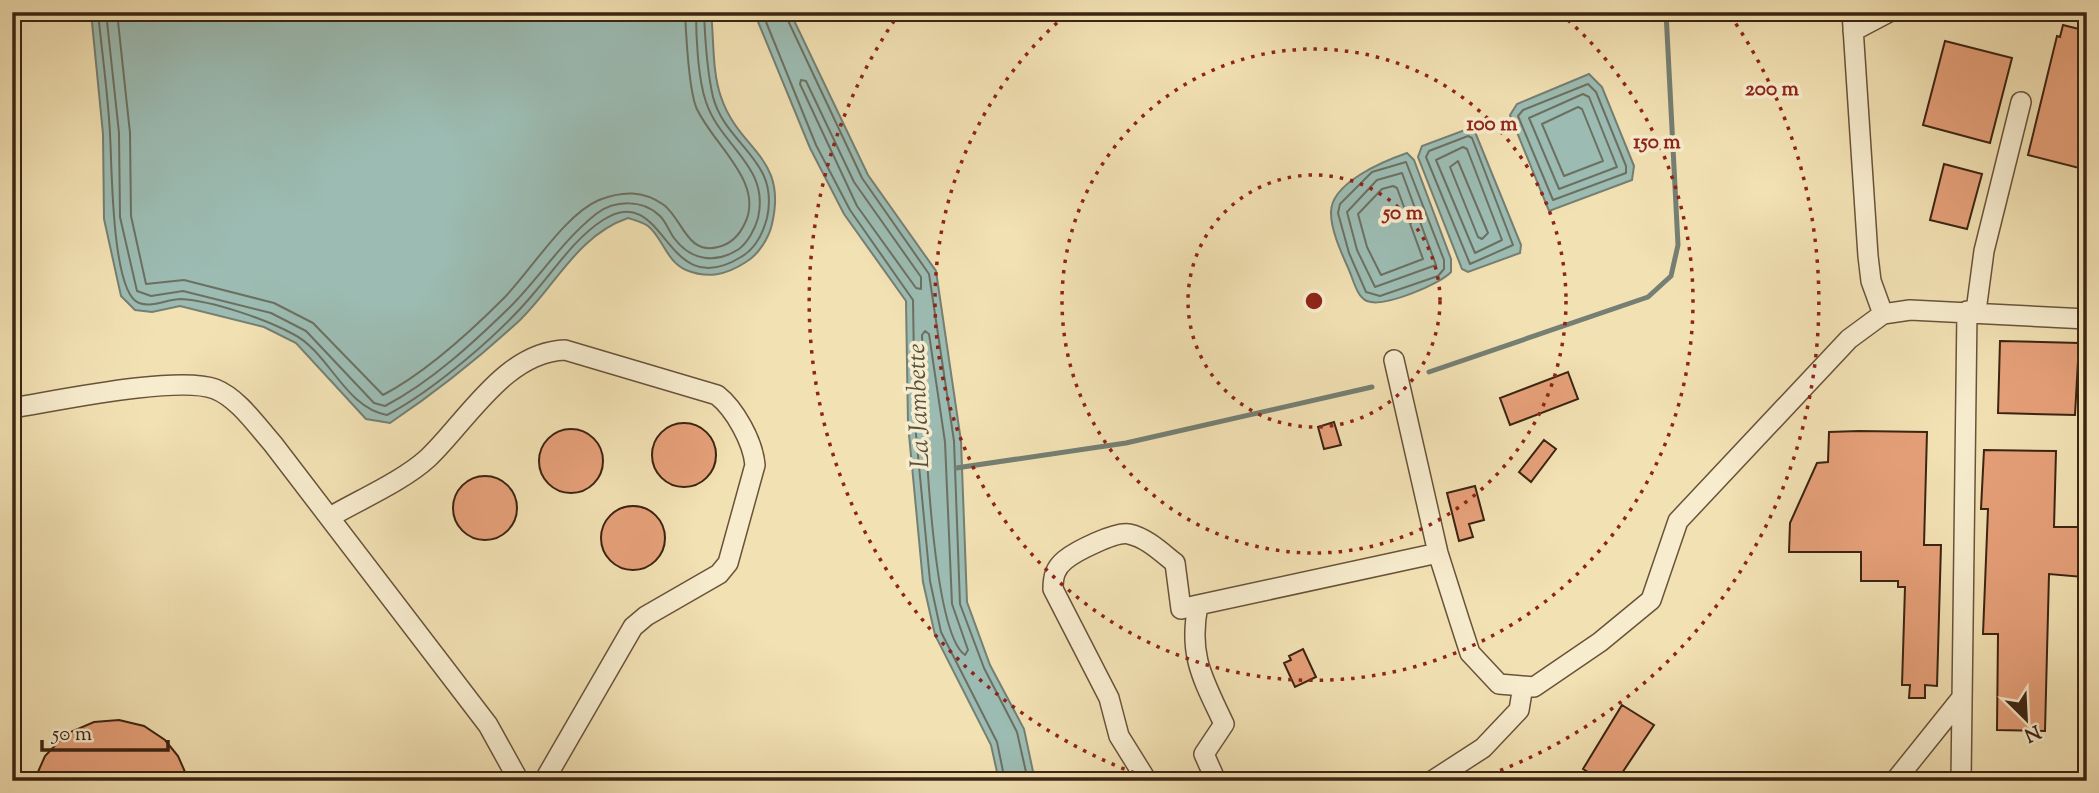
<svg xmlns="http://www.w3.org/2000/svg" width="2099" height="793" viewBox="0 0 2099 793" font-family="'Sorts Mill Goudy',serif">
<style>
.water{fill:#9cbcb3;stroke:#757f73;stroke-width:2}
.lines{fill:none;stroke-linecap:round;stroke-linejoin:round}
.shore{stroke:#6c7062;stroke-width:2}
.stream{stroke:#757f73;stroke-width:5}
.building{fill:#e6a079;stroke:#3b2412;stroke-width:2}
.minor-casing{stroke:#69533a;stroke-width:22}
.minor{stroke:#f7ecce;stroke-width:19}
.ring{fill:none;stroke:#8f2418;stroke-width:3.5;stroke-dasharray:3.5 7}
.labels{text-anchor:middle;stroke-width:7;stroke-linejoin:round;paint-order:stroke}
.water-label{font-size:26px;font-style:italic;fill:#585242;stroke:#f7ecce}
.centre{fill:#8f2418;stroke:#f7ecce;stroke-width:3.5}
.ring-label{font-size:21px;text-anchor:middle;font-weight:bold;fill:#8f2418;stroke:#f7ecce;stroke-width:7;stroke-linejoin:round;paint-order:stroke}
</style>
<rect width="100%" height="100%" fill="#f2e1b3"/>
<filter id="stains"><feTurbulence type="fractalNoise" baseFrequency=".00286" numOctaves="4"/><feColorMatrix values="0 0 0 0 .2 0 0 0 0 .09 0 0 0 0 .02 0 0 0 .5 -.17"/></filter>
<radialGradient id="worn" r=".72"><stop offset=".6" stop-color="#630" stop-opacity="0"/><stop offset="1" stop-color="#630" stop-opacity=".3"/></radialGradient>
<path class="water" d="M91 12H711C714 39 712 72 721 97 739 151 788 156 772 224 769 238 758 255 746 262 726 275 708 279 686 270 666 261 663 238 648 226 642 222 634 220 628 218 578 235 556 285 520 320 479 358 436 392 390 423L366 419 296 343 264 327 180 306 152 312 135 310 121 296 104 219 103 134Z
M754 12H790L868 175 936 271 961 441 967 602 990 665 1024 729 1035 781H999L991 745 935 635 923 582 908 424 906 301 844 214 810 148Z
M1589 74 1602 87 1634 166 1632 180 1549 211 1510 115 1517 104Z
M1473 127 1521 245 1520 253 1468 272 1462 269 1418 157 1422 146Z
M1407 153 1414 160 1451 259V272C1440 284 1384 308 1367 301 1357 297 1353 279 1349 270 1342 254 1331 231 1331 213 1330 183 1384 161 1407 153Z"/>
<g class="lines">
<path class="shore" d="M98 12C102 53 108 94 110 134 112 162 111 293 139 303 153 308 167 299 181 299 213 301 265 319 293 334 329 352 345 408 387 415 433 391 501 333 534 293 555 269 575 238 603 220 667 179 663 305 741 257 755 249 763 233 767 218 780 159 726 146 713 97 707 71 705 39 704 12
M106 12 119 133 120 217 137 291 151 296 183 291 271 313 306 331 374 403 385 406C431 382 473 343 510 307 540 277 562 241 596 214 614 200 643 199 660 216 666 222 669 231 674 238 691 261 716 264 739 249 748 242 755 229 758 218 770 166 721 147 706 102 698 79 696 37 696 12
M117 12 130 133 131 216 146 284 184 280 274 303 313 323 383 395C425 373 469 333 503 299 530 272 564 215 599 200 622 191 643 190 664 205 683 220 687 255 718 247 731 244 740 234 745 223 765 182 712 144 696 107 689 88 686 34 685 12
M762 12 816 145 850 210 913 300 915 424 930 581 941 632 997 742 1005 781
M784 12 862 178 929 274 954 441 960 604 984 668 1017 732 1028 781
M801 80 806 81 854 182 921 277V289L916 288 857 206 800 84Z
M1588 84 1596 92 1626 166V173L1553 200 1518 116 1523 110Z
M1583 94 1589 97 1617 167 1559 189 1529 118Z
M1578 107 1582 109 1603 161 1564 176 1542 124Z
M1468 136 1472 138 1513 245 1470 264 1426 157 1429 151Z
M1463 147 1467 149 1502 240 1475 253 1436 160Z
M1458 161 1488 233 1482 239 1478 237 1450 167Z
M1406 162 1444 260V269L1438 276 1380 296 1366 292 1349 253 1338 213 1340 204 1372 172Z
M1402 173 1436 265 1375 287 1357 250 1347 212 1377 180Z
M1393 186 1397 188 1423 259 1381 275 1367 247 1358 214 1382 189Z
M925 331 929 334 945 442 952 604 968 650 965 655C929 631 923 386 922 335Z"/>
<path class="stream" d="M1429 372 1648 297 1671 276 1678 245 1666 12
M956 468 1126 443 1372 387"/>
</g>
<path class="building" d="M2063 25 2087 31V170L2028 155 2057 36 2060 37Z
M1945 41 2012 58 1990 143 1923 125Z
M1944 164 1982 174 1967 229 1930 220Z
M2000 341 2079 343 2075 415 1998 413Z
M1568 372 1578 399 1510 425 1500 398Z
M1334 422 1341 445 1324 449 1318 427Z
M652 455a32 32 0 1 1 64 0a32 32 0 1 1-64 0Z
M539 461a32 32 0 1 1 64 0a32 32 0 1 1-64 0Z
M1859 431 1927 432 1924 545H1941L1937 686 1925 685V698H1909L1910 685H1902L1905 587H1898V581H1861V552H1789L1790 523 1817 463 1828 462 1829 432Z
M1544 440 1556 449 1531 482 1519 472Z
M1984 450 2056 451 2054 527H2085L2083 577 2049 574 2045 731 1997 730 1998 634H1983L1988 509H1981Z
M453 508a32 32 0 1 1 64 0a32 32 0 1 1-64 0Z
M1475 486 1484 520 1469 524 1473 537 1459 541 1447 493Z
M601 538a32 32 0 1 1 64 0a32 32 0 1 1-64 0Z
M1303 649 1316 677 1295 687 1284 663 1291 660 1289 656Z
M1622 705 1654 725 1618 779 1611 774 1607 781H1603L1583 769Z
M119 720 144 726 165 740 178 756 189 781H34L45 756 66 734 94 722Z"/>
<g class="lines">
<defs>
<path id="minor" d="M1852 12 1868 256 1871 281 1883 314
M1853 31 1889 12
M1976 311 1984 251 2021 102
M1394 360 1438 553 1458 616 1470 653 1499 684 1534 687 1600 642 1651 600 1678 521 1849 339 1883 314 1910 310 2087 319
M12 408C56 401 178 375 215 389 238 398 257 426 273 444L488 725 519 781
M330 517C359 500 403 481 428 458 467 421 505 352 565 350L717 395C735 409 753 442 755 465L728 563 719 574 646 616 633 627 544 781
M1147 781 1119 736 1109 698 1053 589C1053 577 1055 568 1065 560 1076 551 1116 531 1129 534 1147 538 1161 552 1175 563L1181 609 1198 605
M1216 781 1204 754 1224 724C1203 679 1188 656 1198 605L1438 553
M1432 781 1483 748 1519 710 1523 686
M1895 781 1960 700
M1961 781 1967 311"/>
</defs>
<use href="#minor" class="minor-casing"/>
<use href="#minor" class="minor"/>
</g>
<g class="ring">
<circle cx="1314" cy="301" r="126"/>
<circle cx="1314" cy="301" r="252"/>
<path d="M1560 13A379 379 0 1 1 1068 13"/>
<path d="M1154 780A505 505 0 0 1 898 15M1730 15A505 505 0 0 1 1474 780"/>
</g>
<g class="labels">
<g class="water-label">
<text transform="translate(917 406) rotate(-92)" y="9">La Jambette</text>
</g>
</g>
<circle cx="1314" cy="301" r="10" class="centre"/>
<g class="ring-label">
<text x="1772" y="95">200 m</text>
<text x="1492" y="130">100 m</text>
<text x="1657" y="148">150 m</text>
<text x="1403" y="219">50 m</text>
</g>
<rect width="2099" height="793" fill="none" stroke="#f2e1b3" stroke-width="42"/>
<rect x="14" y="14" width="2071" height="765" fill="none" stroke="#3b2412" stroke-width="3.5"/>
<rect x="21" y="21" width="2057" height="751" fill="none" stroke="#3b2412" stroke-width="2"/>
<g transform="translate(2026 719) rotate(156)" stroke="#f7ecce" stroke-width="5" paint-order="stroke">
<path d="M0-5L12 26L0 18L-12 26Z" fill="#3b2412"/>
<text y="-10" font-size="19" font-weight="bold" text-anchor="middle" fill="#3b2412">N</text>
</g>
<path d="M42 740v10h126v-10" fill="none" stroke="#3b2412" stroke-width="3.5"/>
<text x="52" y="740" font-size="21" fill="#3b2412" stroke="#f7ecce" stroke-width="5" paint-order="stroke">50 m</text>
<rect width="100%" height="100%" filter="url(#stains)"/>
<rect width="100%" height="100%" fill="url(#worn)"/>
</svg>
